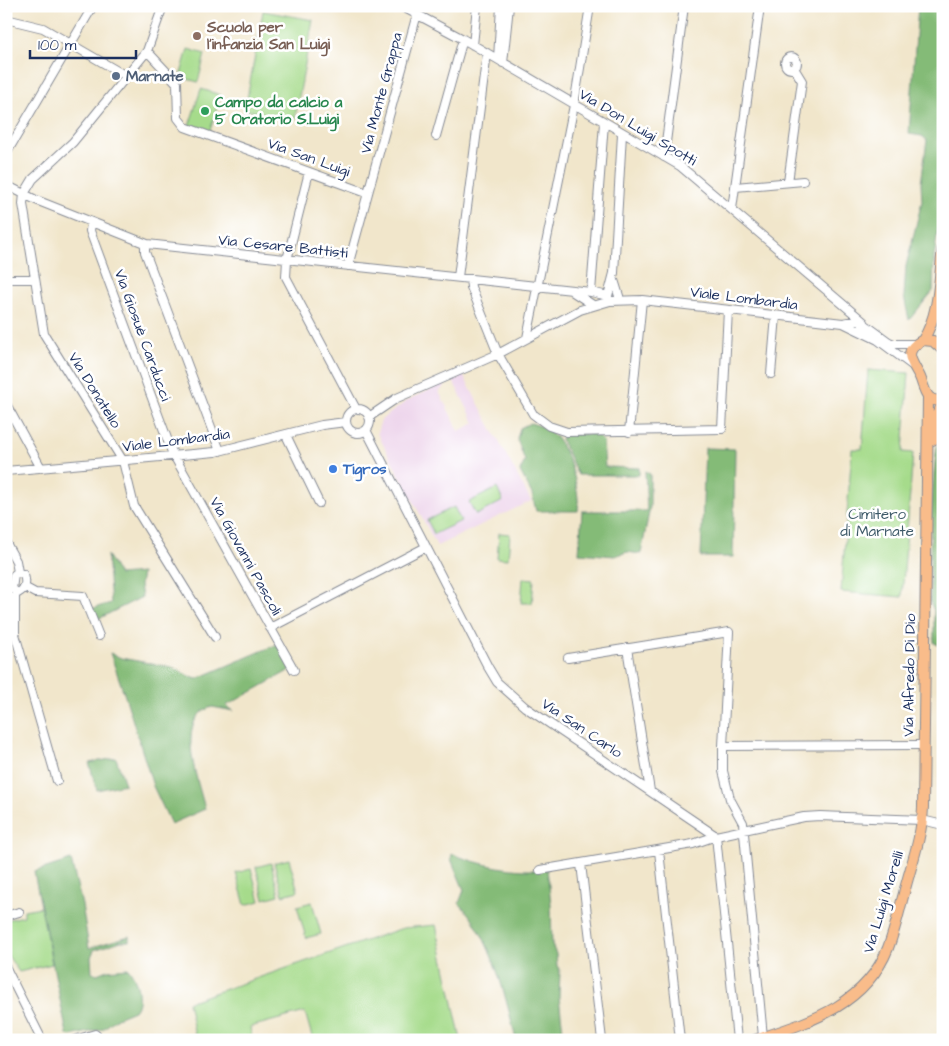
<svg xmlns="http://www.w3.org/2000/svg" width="949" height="1046" viewBox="0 0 949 1046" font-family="'Architects Daughter',sans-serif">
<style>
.built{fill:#ecd1ea}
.green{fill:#a6db8b;stroke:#608574}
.forest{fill:#84bb77;stroke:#50756a}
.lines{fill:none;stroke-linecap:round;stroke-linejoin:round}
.minor-casing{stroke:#868a94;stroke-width:10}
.major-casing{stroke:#868a94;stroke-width:12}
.minor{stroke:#fff;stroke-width:8}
.major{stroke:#f9bc8a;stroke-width:10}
.education-dot{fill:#8d6e63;stroke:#fff;stroke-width:2}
.service-dot{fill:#5c6f8a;stroke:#fff;stroke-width:2}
.leisure-dot{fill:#2e9e5b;stroke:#fff;stroke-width:2}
.shop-dot{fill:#3f7fe0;stroke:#fff;stroke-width:2}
.labels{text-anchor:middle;stroke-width:5;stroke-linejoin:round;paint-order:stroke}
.education-label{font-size:15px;font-weight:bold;fill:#785e54;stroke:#fff;text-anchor:start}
.service-label{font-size:15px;font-weight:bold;fill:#4e5e75;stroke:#fff;text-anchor:start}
.street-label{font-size:15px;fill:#1b2f5e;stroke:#fff}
.leisure-label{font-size:15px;font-weight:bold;fill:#27864d;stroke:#fff;text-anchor:start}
.shop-label{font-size:15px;font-weight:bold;fill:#366cbe;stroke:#fff;text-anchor:start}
.park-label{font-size:15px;fill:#3e5a69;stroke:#fff}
</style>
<rect width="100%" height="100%" fill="#fff"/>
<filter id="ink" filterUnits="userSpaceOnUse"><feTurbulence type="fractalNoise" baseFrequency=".02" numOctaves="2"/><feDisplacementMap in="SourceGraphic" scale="10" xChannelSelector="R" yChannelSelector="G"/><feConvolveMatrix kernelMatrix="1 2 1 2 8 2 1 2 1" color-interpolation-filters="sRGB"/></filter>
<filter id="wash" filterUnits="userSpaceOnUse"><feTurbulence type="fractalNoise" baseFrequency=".0096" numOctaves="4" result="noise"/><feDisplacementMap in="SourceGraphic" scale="20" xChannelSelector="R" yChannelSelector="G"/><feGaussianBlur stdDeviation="1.12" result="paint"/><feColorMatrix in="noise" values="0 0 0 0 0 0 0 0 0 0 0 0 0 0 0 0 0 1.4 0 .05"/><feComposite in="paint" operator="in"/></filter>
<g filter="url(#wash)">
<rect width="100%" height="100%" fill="#f1e6cb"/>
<path class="built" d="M463 375 531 501 437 546 377 433 381 420 408 400 443 384 445 386 439 392 459 431 475 423 453 381Z"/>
<path class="green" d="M263 11 313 20 295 119 245 110Z
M188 49 205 54 198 82 180 77Z
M201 89 221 95 209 134 189 126Z
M868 370 909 373 903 452 913 453 902 597 841 592 852 449H862Z
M497 488 503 501 476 515 469 502Z
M454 507 461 521 434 534 427 520Z
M499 533 510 534 508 559 497 558Z
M523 578 534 579 532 603H521Z
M289 859 298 891 283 895 274 863Z
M271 863 279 895 264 899 256 867Z
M251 869 260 901 245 905 236 873Z
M312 902 321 934 306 938 297 906Z
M41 907 52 964 19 972 6 953V920L24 916V910Z
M436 925 461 1040H313L305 1012 250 1027 252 1040H196L188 1002 403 928Z"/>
<path class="forest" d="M918 6H943V194L934 257 933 291 909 320 904 296 906 266 922 201 921 183 927 140 922 136 909 134Z
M943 411V647L934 643V610L930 602C930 538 930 474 943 411Z
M530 423C538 425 548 428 554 435 569 452 580 488 578 511H536L532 494 520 471 525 461 517 439 520 428Z
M564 434H596L603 441 605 467 639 468V475H578L561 439Z
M705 448 735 449 733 557H701Z
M645 471 650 474V507L641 554 627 552 615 556 579 553 582 511H647Z
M107 555 119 575 142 573 140 585 142 597 94 621 91 609 111 603Z
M278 644 292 669 226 706 234 711 212 707C173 718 199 783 205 809L171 824 153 786 127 702 110 653 121 658 171 667 196 679Z
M116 758 125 784 97 790 89 763Z
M452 854C481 865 515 873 547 869L551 904 552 945 556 954 557 966 560 970 559 997 564 1040H516C506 997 491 935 459 903L464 890 451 859Z
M71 860 82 905 89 948 129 936V941H121L94 950 91 957 92 972 97 974 107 970 128 968C137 978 143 1001 134 1011L117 1018 103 1029 70 1036 67 1034 34 872Z"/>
</g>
<g filter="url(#ink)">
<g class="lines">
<defs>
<path id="minor" d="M163 6 147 51 73 142 33 179 24 194 23 204 44 334 123 461 134 506 215 637
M401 6 463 39 680 166 864 322 861 331
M6 19 43 28 126 76
M473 45 477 6
M147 51 177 83 178 118 185 127 367 193
M785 63a6 6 0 1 1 12 0a6 6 0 1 1-12 0Z
M498 59 501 6
M503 63 509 6
M436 136 463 39
M6 154 93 6
M664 157 684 6
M309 172 287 260 286 277 356 409
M788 182 802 81 794 68
M6 185 36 200 147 244 591 292 608 296
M735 187 803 181
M732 209 760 6
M91 222 90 231 172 452 294 670
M145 244V252L220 451
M348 266 417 14
M458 277 487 53
M6 279H34
M470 279 471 287 498 354 533 414 549 426 567 432 722 429 728 310
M614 280 619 296
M573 292 593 305
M591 292 604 123
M608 296 614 273 622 134
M843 323 859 320 889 342 894 344H916
M527 338 574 105 590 6
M771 374 776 316
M6 404 41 468
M346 421a12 12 0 1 1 24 0a12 12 0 1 1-24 0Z
M369 417 397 398 498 354 580 310 610 301 642 300 843 323 878 340 913 366
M366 430 488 667 497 682 525 707 716 836 804 817 820 816 922 820 943 825
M629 432 642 300
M286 435 319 503
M6 471 215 452 322 425 346 422
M6 543 16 561 18 572
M18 572 23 574C27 580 26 589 18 593L12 589 14 575Z
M24 587 35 593 83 596 99 636
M15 592V634L57 781
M270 628 426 547
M627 648 650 791
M568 658 729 632 723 746V771L730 799 743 823 763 1037
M723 746 923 745
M659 851 680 1040
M581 864 602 1040
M540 870 693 844 716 836 737 1040
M6 916 19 912
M6 968 42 1040
M75 1040 95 1034 102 1040"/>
<path id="major" d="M943 310V350
M923 340C940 313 939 278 943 248
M943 350 933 341 923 340C902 351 911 360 919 375 925 386 924 404 943 400
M933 440 937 415 943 404
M755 1040C809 1022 865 1006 888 948 895 930 899 911 904 893 911 865 922 837 923 807L928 397"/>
</defs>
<use href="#minor" class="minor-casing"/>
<use href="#major" class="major-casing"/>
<use href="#minor" class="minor"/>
<use href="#major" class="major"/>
</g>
</g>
<circle class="education-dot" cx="197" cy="36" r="5"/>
<circle class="service-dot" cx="116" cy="76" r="5"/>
<circle class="leisure-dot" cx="205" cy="111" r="5"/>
<circle class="shop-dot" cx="333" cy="469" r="5"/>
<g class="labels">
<g class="education-label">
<text x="207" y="32">Scuola per<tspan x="207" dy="17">l'infanzia San Luigi</tspan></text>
</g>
<g class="service-label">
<text x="126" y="81">Marnate</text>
</g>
<g class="street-label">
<text transform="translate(381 93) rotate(-75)" y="5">Via Monte Grappa</text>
<text transform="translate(638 127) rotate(31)" y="5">Via Don Luigi Spotti</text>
<text transform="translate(309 157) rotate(20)" y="5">Via San Luigi</text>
<text transform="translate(283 246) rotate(6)" y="5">Via Cesare Battisti</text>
<text transform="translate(744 298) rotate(7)" y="5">Viale Lombardia</text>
<text transform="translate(143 335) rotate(70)" y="5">Via Giosuè Carducci</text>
<text transform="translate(95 390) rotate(58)" y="5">Via Donatello</text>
<text transform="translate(176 440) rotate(-7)" y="5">Viale Lombardia</text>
<text transform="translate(246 556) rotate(61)" y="5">Via Giovanni Pascoli</text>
<text transform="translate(909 675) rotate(-89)" y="5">Via Alfredo Di Dio</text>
<text transform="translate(582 728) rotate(34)" y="5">Via San Carlo</text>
<text transform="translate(883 902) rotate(-73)" y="5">Via Luigi Morelli</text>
</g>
<g class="leisure-label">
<text x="215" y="107">Campo da calcio a<tspan x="215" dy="17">5 Oratorio S.Luigi</tspan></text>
</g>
<g class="shop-label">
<text x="343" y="474">Tigros</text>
</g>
<g class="park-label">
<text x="877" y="519">Cimitero<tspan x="877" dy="17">di Marnate</tspan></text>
</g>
</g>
<rect width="949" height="1046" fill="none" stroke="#fff" stroke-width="25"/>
<path d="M30 50v8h106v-8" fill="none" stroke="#1b2f5e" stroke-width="2.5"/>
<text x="38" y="50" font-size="15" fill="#1b2f5e" stroke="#ffffff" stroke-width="4" paint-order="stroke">100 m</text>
</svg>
